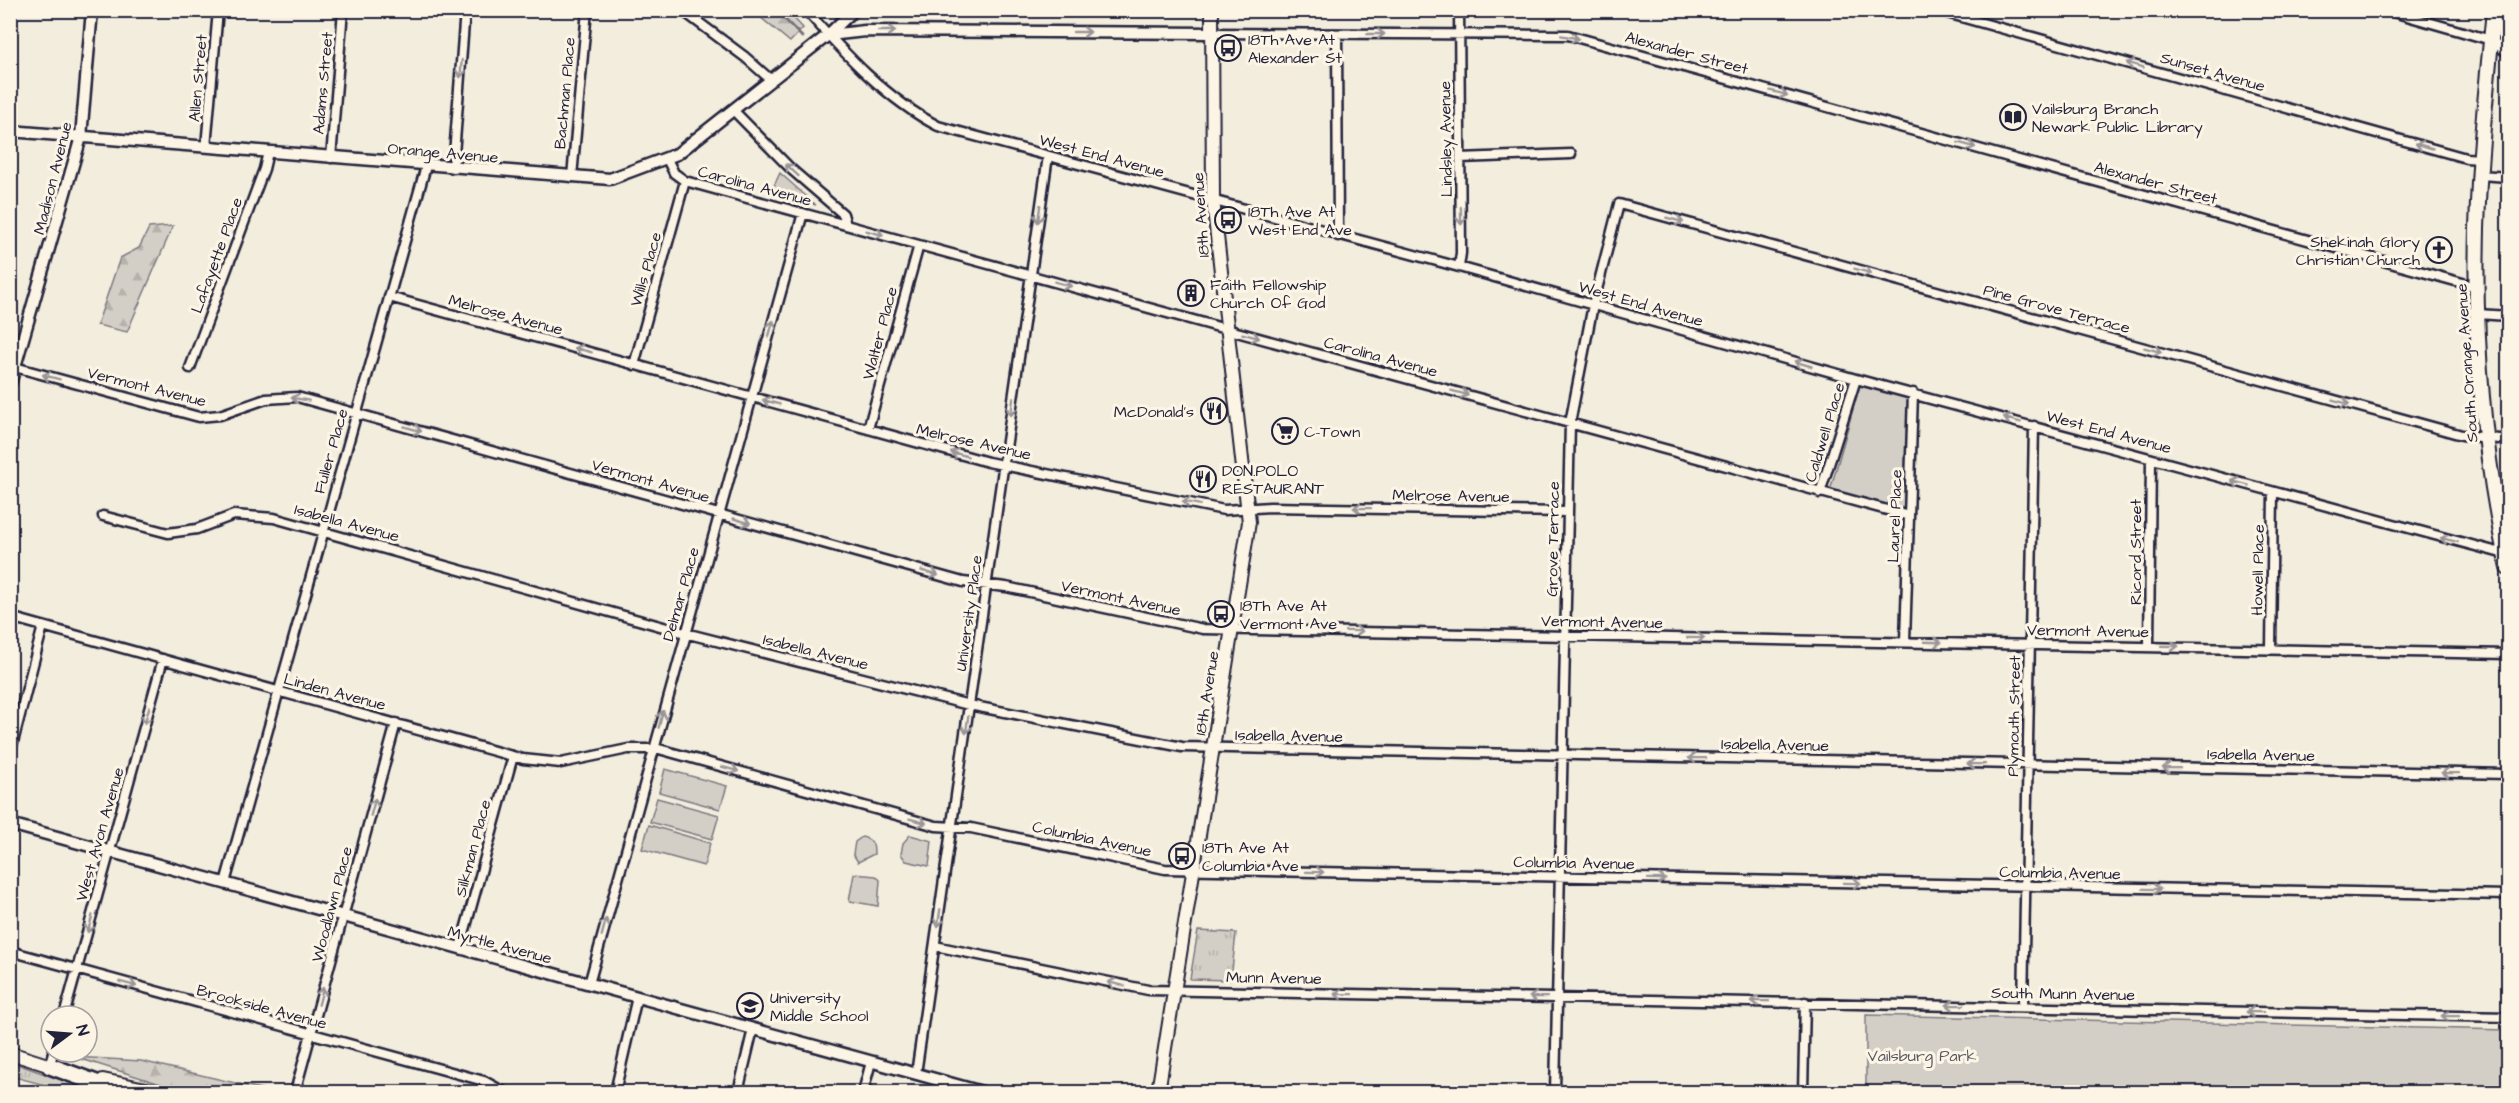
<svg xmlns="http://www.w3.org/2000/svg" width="2519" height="1103" viewBox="0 0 2519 1103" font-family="'Architects Daughter',sans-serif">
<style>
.grass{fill:url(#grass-tufts);stroke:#7b7880;stroke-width:1.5}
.forest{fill:url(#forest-firs);stroke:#7b7880;stroke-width:1.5}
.park{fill:#d4cfc6;stroke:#7b7880;stroke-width:1.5}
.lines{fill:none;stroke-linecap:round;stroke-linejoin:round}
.stream{stroke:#75727b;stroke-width:3}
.minor-casing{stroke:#22223b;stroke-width:13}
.tertiary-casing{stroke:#22223b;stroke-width:15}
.secondary-casing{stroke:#22223b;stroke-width:16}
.primary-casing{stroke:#22223b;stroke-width:18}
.motorway-casing{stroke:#22223b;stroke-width:20}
.minor{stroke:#fcf5e5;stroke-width:8}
.tertiary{stroke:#fcf5e5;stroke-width:10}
.secondary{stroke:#fcf5e5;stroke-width:12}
.primary{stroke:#fcf5e5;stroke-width:14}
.motorway{stroke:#fcf5e5;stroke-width:15}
.oneway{stroke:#9a9698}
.labels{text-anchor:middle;stroke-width:6;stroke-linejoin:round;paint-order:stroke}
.poi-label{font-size:16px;fill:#22223b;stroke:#fcf5e5;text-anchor:start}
.street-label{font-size:16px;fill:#22223b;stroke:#fcf5e5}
.park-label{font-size:16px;fill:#575665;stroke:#fcf5e5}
</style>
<defs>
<pattern id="grass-tufts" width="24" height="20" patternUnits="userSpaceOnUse" patternTransform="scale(1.5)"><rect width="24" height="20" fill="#d4cfc6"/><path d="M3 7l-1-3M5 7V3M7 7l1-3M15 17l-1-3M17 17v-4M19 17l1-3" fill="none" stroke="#b6b1ab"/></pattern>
<pattern id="forest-firs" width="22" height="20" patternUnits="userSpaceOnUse" patternTransform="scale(1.5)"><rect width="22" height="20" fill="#d4cfc6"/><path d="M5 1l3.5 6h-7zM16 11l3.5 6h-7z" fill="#b6b1ab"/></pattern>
</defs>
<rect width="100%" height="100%" fill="#f3edde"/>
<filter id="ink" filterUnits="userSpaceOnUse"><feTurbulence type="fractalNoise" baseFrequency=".0167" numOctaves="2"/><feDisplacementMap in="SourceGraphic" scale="12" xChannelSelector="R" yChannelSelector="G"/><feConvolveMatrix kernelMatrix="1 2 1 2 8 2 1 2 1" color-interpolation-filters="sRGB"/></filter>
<g filter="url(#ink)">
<path class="grass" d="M780 173 816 205 771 192Z
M1198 931 1236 933 1231 980 1190 979Z
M11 1062 96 1092H71L11 1076Z"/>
<path class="forest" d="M753 11H787L803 28 790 42Z
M173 226 127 332 97 325 120 258 139 248 149 228Z
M75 1057 141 1061 274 1092H186Z"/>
<path class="park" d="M1861 381 1910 395 1906 512 1830 491Z
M665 769 727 786 720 809 659 792Z
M657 798 719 815 712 839 650 822Z
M649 825 710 843 704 866 642 849Z
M910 835 932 841 929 866 906 861 901 854 903 843Z
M862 837C873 840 874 844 874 854L858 862 853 854 855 842Z
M854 874 876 876 880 880 878 906 849 901Z
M1866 1015 2508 1030V1092H1866Z"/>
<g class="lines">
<path class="stream" d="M776 10 802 37"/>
<defs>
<path id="minor" d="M682 10 745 57 771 80
M806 10C845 54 886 99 938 126L1459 267 1856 379 2505 554
M1459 10 1461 253 1459 267
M1936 10 2466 158 2481 159
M2386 10 2491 40 2508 53
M1212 33 1568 35 2477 287
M1337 34 1338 236
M733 110 792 170 843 214 846 225
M206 147 218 10
M331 158 343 10
M1460 158 1571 154
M667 159 674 173 685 181 1909 516
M453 168 465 10
M2480 175 2508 177
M572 177 587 10
M389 297 988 462 1224 510 1270 507 1568 512
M2478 314 2508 316
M634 365 685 181
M11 366 199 417 220 415 266 399 297 397 963 582 1006 587 1203 629 2508 654
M190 368 264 169 268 152
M868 429 919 245
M1820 493 1856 379
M103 516 168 533 197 529 234 515 274 518 685 633 969 705 1182 747 2508 774
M10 617 523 759 561 763 628 749H659L936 826 971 828 1165 869 2508 895
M1905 641 1913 393
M2149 646 2151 459
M2271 649 2273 492
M10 754 43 626
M225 883 426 166
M935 946 1148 990 2508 1017
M460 948 513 756
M10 951 484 1081 504 1092
M589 984 803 213
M2023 1007 2034 426
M64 1016 163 659
M50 1066 53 1052
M916 1074 1048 156
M295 1092 396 723
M615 1092 637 997
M738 1092 753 1029
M863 1092 871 1062
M1555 1092 1570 423 1593 305 1619 204 2462 435 2508 440
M1803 1092 1805 1002"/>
<path id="tertiary" d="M829 35 865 31 1212 33
M10 131 610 179 677 154 828 35 854 10
M10 384 81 137 92 10
M10 824 982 1092"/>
<path id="secondary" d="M10 1053 57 1068
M103 1080 160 1092
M1158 1092 1249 522 1213 200 1212 10"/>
<path id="primary" d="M2494 10C2487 83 2479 156 2477 229 2474 341 2484 458 2508 568"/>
<path id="motorway" d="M50 1066 121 1092"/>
</defs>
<use href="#minor" class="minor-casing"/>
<use href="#tertiary" class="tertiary-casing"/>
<use href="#secondary" class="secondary-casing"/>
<use href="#primary" class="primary-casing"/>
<use href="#motorway" class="motorway-casing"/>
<use href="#minor" class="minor"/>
<use href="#tertiary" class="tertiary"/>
<use href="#secondary" class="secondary"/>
<use href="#primary" class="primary"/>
<use href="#motorway" class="motorway"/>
</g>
<defs><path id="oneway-shaft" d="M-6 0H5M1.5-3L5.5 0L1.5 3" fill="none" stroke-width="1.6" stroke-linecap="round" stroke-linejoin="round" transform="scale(1.5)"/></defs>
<g class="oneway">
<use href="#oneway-shaft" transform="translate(887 31)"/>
<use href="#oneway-shaft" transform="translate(1082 32)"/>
<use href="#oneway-shaft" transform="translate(1376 34)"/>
<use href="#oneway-shaft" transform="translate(1570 37) rotate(10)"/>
<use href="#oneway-shaft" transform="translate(2135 65) rotate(-164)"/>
<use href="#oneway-shaft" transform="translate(461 69) rotate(95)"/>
<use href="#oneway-shaft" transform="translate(1779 93) rotate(15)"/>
<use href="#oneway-shaft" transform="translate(1967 145) rotate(15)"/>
<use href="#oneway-shaft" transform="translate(2424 146) rotate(-164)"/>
<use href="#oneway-shaft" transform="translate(792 170) rotate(-137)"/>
<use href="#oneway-shaft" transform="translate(1039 214) rotate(98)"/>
<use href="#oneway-shaft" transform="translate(1461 216) rotate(89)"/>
<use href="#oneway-shaft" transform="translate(1675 220) rotate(15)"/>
<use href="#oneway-shaft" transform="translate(875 233) rotate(15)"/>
<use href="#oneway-shaft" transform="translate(1863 271) rotate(15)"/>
<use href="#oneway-shaft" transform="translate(1063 284) rotate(15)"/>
<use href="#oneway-shaft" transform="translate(771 329) rotate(-74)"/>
<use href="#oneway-shaft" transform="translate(1251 336) rotate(15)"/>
<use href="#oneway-shaft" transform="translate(583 350) rotate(-165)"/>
<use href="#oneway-shaft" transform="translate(2153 350) rotate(15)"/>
<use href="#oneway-shaft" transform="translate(1803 364) rotate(-164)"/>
<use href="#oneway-shaft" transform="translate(51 377) rotate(-165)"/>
<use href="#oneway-shaft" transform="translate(1460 393) rotate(15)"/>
<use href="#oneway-shaft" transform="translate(300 399) rotate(-170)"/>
<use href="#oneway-shaft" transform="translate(771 402) rotate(-165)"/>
<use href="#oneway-shaft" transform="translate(2341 402) rotate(15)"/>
<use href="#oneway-shaft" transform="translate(1012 407) rotate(98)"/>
<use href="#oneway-shaft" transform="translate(2012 420) rotate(-165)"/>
<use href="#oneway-shaft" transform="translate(413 429) rotate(16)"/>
<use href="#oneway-shaft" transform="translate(959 454) rotate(-165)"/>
<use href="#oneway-shaft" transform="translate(2240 483) rotate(-165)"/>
<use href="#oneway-shaft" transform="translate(1191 503) rotate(-168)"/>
<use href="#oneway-shaft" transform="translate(1362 508) rotate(-179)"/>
<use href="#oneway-shaft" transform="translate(742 521) rotate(16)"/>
<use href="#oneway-shaft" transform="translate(2449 540) rotate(-166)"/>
<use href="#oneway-shaft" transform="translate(930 573) rotate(16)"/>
<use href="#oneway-shaft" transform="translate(1354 631) rotate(1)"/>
<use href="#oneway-shaft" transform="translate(1696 638) rotate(1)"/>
<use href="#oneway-shaft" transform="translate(1933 642) rotate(2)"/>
<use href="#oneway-shaft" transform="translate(2170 646) rotate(1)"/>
<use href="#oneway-shaft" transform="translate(147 715) rotate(106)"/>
<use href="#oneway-shaft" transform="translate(661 719) rotate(-75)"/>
<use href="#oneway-shaft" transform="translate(967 725) rotate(98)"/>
<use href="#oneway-shaft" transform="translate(1697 758) rotate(-179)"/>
<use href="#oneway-shaft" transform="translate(1976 764) rotate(-179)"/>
<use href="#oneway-shaft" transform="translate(2171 768) rotate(-179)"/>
<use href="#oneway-shaft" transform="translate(730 769) rotate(15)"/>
<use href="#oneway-shaft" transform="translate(2450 773) rotate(-179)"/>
<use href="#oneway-shaft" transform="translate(373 807) rotate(-75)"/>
<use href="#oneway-shaft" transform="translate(918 821) rotate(15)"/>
<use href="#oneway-shaft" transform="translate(1315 872) rotate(1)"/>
<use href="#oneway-shaft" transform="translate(1657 879) rotate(1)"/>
<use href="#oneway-shaft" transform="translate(1852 883) rotate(1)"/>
<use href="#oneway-shaft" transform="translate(2152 889) rotate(1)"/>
<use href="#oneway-shaft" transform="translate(939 918) rotate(98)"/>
<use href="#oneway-shaft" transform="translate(90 924) rotate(106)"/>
<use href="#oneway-shaft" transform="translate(604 927) rotate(-75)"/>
<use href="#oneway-shaft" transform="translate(128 984) rotate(15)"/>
<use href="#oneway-shaft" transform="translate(1116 984) rotate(-168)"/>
<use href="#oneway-shaft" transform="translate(1343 994) rotate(-179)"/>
<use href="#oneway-shaft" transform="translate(321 996) rotate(-75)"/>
<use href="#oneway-shaft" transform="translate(1538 997) rotate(-179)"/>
<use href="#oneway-shaft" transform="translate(1760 1001) rotate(-179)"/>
<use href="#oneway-shaft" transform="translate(1955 1005) rotate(-179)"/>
<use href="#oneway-shaft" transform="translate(2255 1012) rotate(-179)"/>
<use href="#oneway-shaft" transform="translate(2450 1016) rotate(-179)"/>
</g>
</g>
<defs>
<symbol id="bus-ring" viewBox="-11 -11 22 22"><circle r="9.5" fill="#fcf5e5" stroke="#22223b" stroke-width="1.5"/><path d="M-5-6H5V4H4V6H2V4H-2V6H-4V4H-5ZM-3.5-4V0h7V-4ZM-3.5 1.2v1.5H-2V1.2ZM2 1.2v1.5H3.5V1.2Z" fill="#22223b"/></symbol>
<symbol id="library-ring" viewBox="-11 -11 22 22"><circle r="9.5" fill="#fcf5e5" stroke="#22223b" stroke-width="1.5"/><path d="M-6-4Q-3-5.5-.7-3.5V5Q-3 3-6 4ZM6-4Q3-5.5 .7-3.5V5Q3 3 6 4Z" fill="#22223b"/></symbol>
<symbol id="church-ring" viewBox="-11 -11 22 22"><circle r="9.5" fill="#fcf5e5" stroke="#22223b" stroke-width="1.5"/><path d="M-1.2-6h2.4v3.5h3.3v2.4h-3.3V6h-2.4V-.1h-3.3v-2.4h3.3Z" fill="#22223b"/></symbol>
<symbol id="building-ring" viewBox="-11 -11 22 22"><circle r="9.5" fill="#fcf5e5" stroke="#22223b" stroke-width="1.5"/><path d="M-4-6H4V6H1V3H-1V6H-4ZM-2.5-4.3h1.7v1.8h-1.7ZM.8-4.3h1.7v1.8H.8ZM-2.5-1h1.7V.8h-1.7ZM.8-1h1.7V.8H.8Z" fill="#22223b"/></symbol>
<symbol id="restaurant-ring" viewBox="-11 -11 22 22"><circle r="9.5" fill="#fcf5e5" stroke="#22223b" stroke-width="1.5"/><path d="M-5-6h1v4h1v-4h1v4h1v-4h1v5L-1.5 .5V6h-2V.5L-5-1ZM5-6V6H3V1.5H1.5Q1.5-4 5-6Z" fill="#22223b"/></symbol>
<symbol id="supermarket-ring" viewBox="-11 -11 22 22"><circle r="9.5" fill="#fcf5e5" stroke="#22223b" stroke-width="1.5"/><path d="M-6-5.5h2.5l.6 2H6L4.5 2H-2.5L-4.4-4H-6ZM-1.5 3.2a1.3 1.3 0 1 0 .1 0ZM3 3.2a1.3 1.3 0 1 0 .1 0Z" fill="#22223b"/></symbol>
<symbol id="school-ring" viewBox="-11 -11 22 22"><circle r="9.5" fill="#fcf5e5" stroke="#22223b" stroke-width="1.5"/><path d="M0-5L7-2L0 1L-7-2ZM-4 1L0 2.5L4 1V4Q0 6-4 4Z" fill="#22223b"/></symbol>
</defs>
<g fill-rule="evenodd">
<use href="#bus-ring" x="1213" y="33" width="30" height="30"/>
<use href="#library-ring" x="1998" y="102" width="30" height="30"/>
<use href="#bus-ring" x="1213" y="205" width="30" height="30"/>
<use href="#church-ring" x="2424" y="235" width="30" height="30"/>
<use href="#building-ring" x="1176" y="278" width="30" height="30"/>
<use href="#restaurant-ring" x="1199" y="396" width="30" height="30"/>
<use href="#supermarket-ring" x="1270" y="416" width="30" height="30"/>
<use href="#restaurant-ring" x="1188" y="464" width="30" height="30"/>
<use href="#bus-ring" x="1206" y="599" width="30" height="30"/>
<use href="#bus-ring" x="1167" y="841" width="30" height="30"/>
<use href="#school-ring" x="735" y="991" width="30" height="30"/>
</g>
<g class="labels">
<g class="poi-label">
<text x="1248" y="45">18Th Ave At<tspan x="1248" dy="18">Alexander St</tspan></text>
<text x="2032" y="114">Vailsburg Branch<tspan x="2032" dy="18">Newark Public Library</tspan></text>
<text x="1248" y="217">18Th Ave At<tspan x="1248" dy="18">West End Ave</tspan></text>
<text x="2420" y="247" text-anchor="end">Shekinah Glory<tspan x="2420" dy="18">Christian Church</tspan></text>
<text x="1210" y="290">Faith Fellowship<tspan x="1210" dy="18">Church Of God</tspan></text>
<text x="1194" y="417" text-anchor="end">McDonald's</text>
<text x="1304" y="437">C-Town</text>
<text x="1222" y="476">DON.POLO<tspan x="1222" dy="18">RESTAURANT</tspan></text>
<text x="1240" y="611">18Th Ave At<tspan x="1240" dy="18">Vermont Ave</tspan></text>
<text x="1202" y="853">18Th Ave At<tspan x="1202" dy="18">Columbia Ave</tspan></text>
<text x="770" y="1003">University<tspan x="770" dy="18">Middle School</tspan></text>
</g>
<g class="street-label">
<text transform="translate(1687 52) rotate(15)" y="6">Alexander Street</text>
<text transform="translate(2213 71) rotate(16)" y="6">Sunset Avenue</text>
<text transform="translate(197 78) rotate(-85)" y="6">Allen Street</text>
<text transform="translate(322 83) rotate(-85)" y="6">Adams Street</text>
<text transform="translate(564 93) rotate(-85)" y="6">Bachman Place</text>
<text transform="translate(1445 139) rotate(-91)" y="6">Lindsley Avenue</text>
<text transform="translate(443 152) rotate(5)" y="6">Orange Avenue</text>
<text transform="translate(1102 155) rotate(15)" y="6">West End Avenue</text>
<text transform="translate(52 178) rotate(-76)" y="6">Madison Avenue</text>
<text transform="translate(2156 182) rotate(15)" y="6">Alexander Street</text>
<text transform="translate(755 185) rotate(15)" y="6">Carolina Avenue</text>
<text transform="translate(1200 215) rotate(-94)" y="6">18th Avenue</text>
<text transform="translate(216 255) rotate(-70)" y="6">Lafayette Place</text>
<text transform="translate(645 269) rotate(-74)" y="6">Wills Place</text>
<text transform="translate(1641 303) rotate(16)" y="6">West End Avenue</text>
<text transform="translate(2057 308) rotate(15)" y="6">Pine Grove Terrace</text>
<text transform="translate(506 314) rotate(15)" y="6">Melrose Avenue</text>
<text transform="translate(879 333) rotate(-75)" y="6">Walter Place</text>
<text transform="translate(1381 356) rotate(15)" y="6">Carolina Avenue</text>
<text transform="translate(2466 363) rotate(-94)" y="6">South Orange Avenue</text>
<text transform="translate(147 386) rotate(14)" y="6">Vermont Avenue</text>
<text transform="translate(2109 431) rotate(15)" y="6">West End Avenue</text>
<text transform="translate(1824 432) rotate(-73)" y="6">Caldwell Place</text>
<text transform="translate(974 441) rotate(13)" y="6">Melrose Avenue</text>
<text transform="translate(330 451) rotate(-74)" y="6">Fuller Place</text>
<text transform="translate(651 480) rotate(16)" y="6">Vermont Avenue</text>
<text transform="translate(1451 495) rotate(1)" y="6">Melrose Avenue</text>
<text transform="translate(1894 516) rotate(-88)" y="6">Laurel Place</text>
<text transform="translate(347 522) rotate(15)" y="6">Isabella Avenue</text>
<text transform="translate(1552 539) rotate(-89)" y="6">Grove Terrace</text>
<text transform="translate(2135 552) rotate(-90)" y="6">Ricord Street</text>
<text transform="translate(2257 570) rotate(-89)" y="6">Howell Place</text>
<text transform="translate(680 594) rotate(-74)" y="6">Delmar Place</text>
<text transform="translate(1121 597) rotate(12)" y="6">Vermont Avenue</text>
<text transform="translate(968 613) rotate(-82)" y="6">University Place</text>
<text transform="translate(1602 621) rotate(1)" y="6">Vermont Avenue</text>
<text transform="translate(2088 630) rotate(1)" y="6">Vermont Avenue</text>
<text transform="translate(816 651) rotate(14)" y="6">Isabella Avenue</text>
<text transform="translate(335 691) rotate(15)" y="6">Linden Avenue</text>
<text transform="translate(1206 693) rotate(-81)" y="6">18th Avenue</text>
<text transform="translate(2013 716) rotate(-89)" y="6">Plymouth Street</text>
<text transform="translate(1289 735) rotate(1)" y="6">Isabella Avenue</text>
<text transform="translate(1775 744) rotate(1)" y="6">Isabella Avenue</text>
<text transform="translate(2261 754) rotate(1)" y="6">Isabella Avenue</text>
<text transform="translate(99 834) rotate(-74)" y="6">West Avon Avenue</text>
<text transform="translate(1092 838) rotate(12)" y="6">Columbia Avenue</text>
<text transform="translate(472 848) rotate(-75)" y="6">Silkman Place</text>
<text transform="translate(1574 862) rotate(1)" y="6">Columbia Avenue</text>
<text transform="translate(2060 872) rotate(1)" y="6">Columbia Avenue</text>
<text transform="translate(331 904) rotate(-75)" y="6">Woodlawn Place</text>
<text transform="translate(500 944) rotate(15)" y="6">Myrtle Avenue</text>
<text transform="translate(1274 977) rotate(1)" y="6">Munn Avenue</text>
<text transform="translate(2063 993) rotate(1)" y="6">South Munn Avenue</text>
<text transform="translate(262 1006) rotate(15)" y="6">Brookside Avenue</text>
</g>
<g class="park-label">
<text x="1922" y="1061">Vailsburg Park</text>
</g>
</g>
<rect width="2519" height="1103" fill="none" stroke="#fcf5e5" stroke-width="36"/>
<rect x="18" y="18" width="2483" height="1067" fill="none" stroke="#22223b" stroke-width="2" filter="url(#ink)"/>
<g transform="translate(69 1034) rotate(74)"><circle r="28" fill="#fcf5e5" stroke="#a5a1a1" stroke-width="1.5"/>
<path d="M0-4.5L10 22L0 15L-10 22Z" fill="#22223b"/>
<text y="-9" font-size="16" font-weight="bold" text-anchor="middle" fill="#22223b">N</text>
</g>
</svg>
